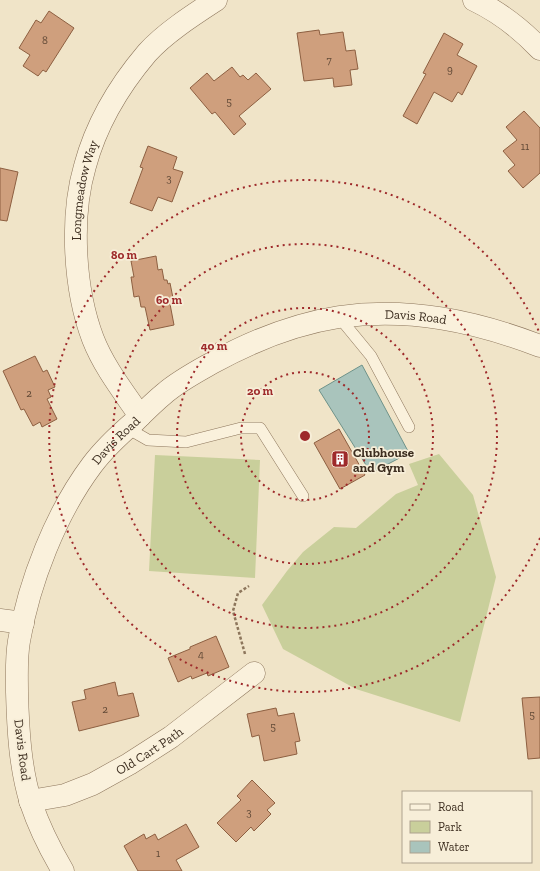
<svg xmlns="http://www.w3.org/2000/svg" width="540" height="871" viewBox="0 0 540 871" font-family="'Zilla Slab',serif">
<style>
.green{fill:#c9cf9b}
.water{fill:#a9c4bc;stroke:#6f938a}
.building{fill:#cf9f7d;stroke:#8d5f41}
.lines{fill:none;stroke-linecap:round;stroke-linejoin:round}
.lane-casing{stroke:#8d765c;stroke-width:12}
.street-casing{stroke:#8d765c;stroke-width:23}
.path{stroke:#8d765c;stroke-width:2.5;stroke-dasharray:3 2;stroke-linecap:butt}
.lane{stroke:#faf1dc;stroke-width:11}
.street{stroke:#faf1dc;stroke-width:22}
.ring{fill:none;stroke:#9e2a2b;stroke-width:2;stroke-dasharray:2 4}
.labels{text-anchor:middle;stroke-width:3.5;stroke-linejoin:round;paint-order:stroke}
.number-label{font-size:11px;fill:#624a37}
.street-label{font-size:13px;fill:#3d2e20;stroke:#f7eed8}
.poi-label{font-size:13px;font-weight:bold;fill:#3d2e20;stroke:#f7eed8;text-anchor:start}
.centre{fill:#9e2a2b;stroke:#f7eed8;stroke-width:2}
.ring-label{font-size:12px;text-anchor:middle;font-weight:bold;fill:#9e2a2b;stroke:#f7eed8;stroke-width:3.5;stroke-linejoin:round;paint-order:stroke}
</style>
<rect width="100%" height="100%" fill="#f0e4c8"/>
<path class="green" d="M439 454 473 495 496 577 460 722 356 689 283 649 262 605 287 571 303 552 334 527 356 528 396 494 418 485 409 464Z
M155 455 260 460 255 578 149 571Z"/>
<path class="water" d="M362 365 409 453 371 473 319 390Z"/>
<path class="building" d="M49 11 74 28 46 72 43 70 38 76 23 66 30 55 19 48 36 20 41 23Z
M319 30 320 35 343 32 346 51 355 50 358 69 350 70 352 85 334 87 333 78 304 81 297 33Z
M444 33 463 44 457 55 477 66 462 95 458 92 452 102 434 92 417 124 403 116 426 74 423 73Z
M232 67 240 77 243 75 248 80 256 73 271 89 239 116 246 124 234 135 215 112 212 114 190 88 207 73 214 81Z
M524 111 540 128V173L523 188 508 171 515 165 503 151 517 140 506 127Z
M148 146 177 157 173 169 183 172 172 202 158 197 152 211 130 203 143 168 140 167Z
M0 168 18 172 7 221 0 220Z
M156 256 158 270 162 269 164 280H167L168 284 170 283 174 303 170 304 174 325 150 330 145 307H141L139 296 134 297 131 277H134L131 261Z
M35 356 43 372 47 370 55 387 48 390 51 397 47 399 57 419 42 427 40 422 33 426 24 409 21 410 3 371Z
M339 429 365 475 340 489 314 443Z
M216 636 229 667 208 676 207 673 192 679 191 676 178 682 168 658 190 649V647Z
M115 682 118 696 133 693 139 716 79 731 72 702 86 699 84 690Z
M540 697V758L528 759 522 698Z
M276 708 278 716 294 713 300 741 295 742 297 754 264 761 259 735 252 737 247 714Z
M252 780 275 803 267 810 271 814 254 831 251 827 236 842 217 823 241 800 237 796Z
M186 824 199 847 176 860 182 871H138L124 846 144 834 146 839 155 834 158 840Z"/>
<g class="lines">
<defs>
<path id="lane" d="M339 317 371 356 409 427
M127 428 148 440 186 442 241 428H260L303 496"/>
<g id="street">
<path d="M474 0C499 12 521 29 540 49"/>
<path id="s1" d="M140 416C123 391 104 367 93 339 74 289 70 217 85 166 96 125 119 86 147 53 165 33 193 15 216 0"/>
<path d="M0 620 23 623"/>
<path id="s2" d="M30 801 65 795 93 784 129 764 171 737 254 673"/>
<path id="s3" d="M63 871C50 849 39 827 31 803 20 768 18 729 17 692 17 676 16 658 19 641 29 582 56 513 92 465 104 449 119 435 134 422 144 412 154 402 165 393 179 381 196 372 212 363 252 341 294 324 339 317 409 307 475 321 540 346"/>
</g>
</defs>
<use href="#lane" class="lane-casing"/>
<use href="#street" class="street-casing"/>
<path class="path" d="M245 654 233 611 238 593 249 586"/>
<use href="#lane" class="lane"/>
<use href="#street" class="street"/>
</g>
<g class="ring">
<circle cx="305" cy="436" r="64"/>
<circle cx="305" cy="436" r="128"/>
<circle cx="305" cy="436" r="192"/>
<path d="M540 538A256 256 0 1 1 540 334"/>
</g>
<defs>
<symbol id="building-square" viewBox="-11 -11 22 22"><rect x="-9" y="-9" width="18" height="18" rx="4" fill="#9e2a2b" stroke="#f7eed8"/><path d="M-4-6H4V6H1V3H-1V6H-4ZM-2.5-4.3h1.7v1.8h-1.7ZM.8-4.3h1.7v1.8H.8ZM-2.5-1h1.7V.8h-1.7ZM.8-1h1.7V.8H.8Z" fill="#fff"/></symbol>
</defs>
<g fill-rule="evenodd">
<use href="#building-square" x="330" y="449" width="20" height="20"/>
</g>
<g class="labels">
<g class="number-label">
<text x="45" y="44">8</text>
<text x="329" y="64">7</text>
<text x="450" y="73">9</text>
<text x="229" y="105">5</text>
<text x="525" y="150">11</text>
<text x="169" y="182">3</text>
<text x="29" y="397">2</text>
<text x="201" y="658">4</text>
<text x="105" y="713">2</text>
<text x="532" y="718">5</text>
<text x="273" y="730">5</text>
<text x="249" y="816">3</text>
<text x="158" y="857">1</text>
</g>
<g class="street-label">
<text dy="5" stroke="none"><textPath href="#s1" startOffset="242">Longmeadow Way</textPath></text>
<text dy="5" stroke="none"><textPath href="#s3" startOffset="802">Davis Road</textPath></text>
<text dy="5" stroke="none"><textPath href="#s3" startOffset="465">Davis Road</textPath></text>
<text dy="5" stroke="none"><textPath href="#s2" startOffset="131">Old Cart Path</textPath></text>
<text transform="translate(23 750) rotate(83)" y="5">Davis Road</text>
</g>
<g class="poi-label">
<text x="353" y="457">Clubhouse<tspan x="353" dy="15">and Gym</tspan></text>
</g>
</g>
<circle cx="305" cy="436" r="6" class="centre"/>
<g class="ring-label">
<text x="124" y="259">80 m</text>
<text x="169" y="304">60 m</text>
<text x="214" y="350">40 m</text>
<text x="260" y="395">20 m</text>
</g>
<rect x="402" y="791" width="130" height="72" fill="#f7eed8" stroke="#ada18e"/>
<rect x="410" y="804" width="20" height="6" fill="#faf1dc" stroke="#ada18e"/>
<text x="438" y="811" font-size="12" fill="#3d2e20">Road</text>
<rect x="410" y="821" width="20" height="12" fill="#c9cf9b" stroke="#ada18e"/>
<text x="438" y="831" font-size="12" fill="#3d2e20">Park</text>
<rect x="410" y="841" width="20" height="12" fill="#a9c4bc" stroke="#ada18e"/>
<text x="438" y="851" font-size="12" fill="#3d2e20">Water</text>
</svg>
